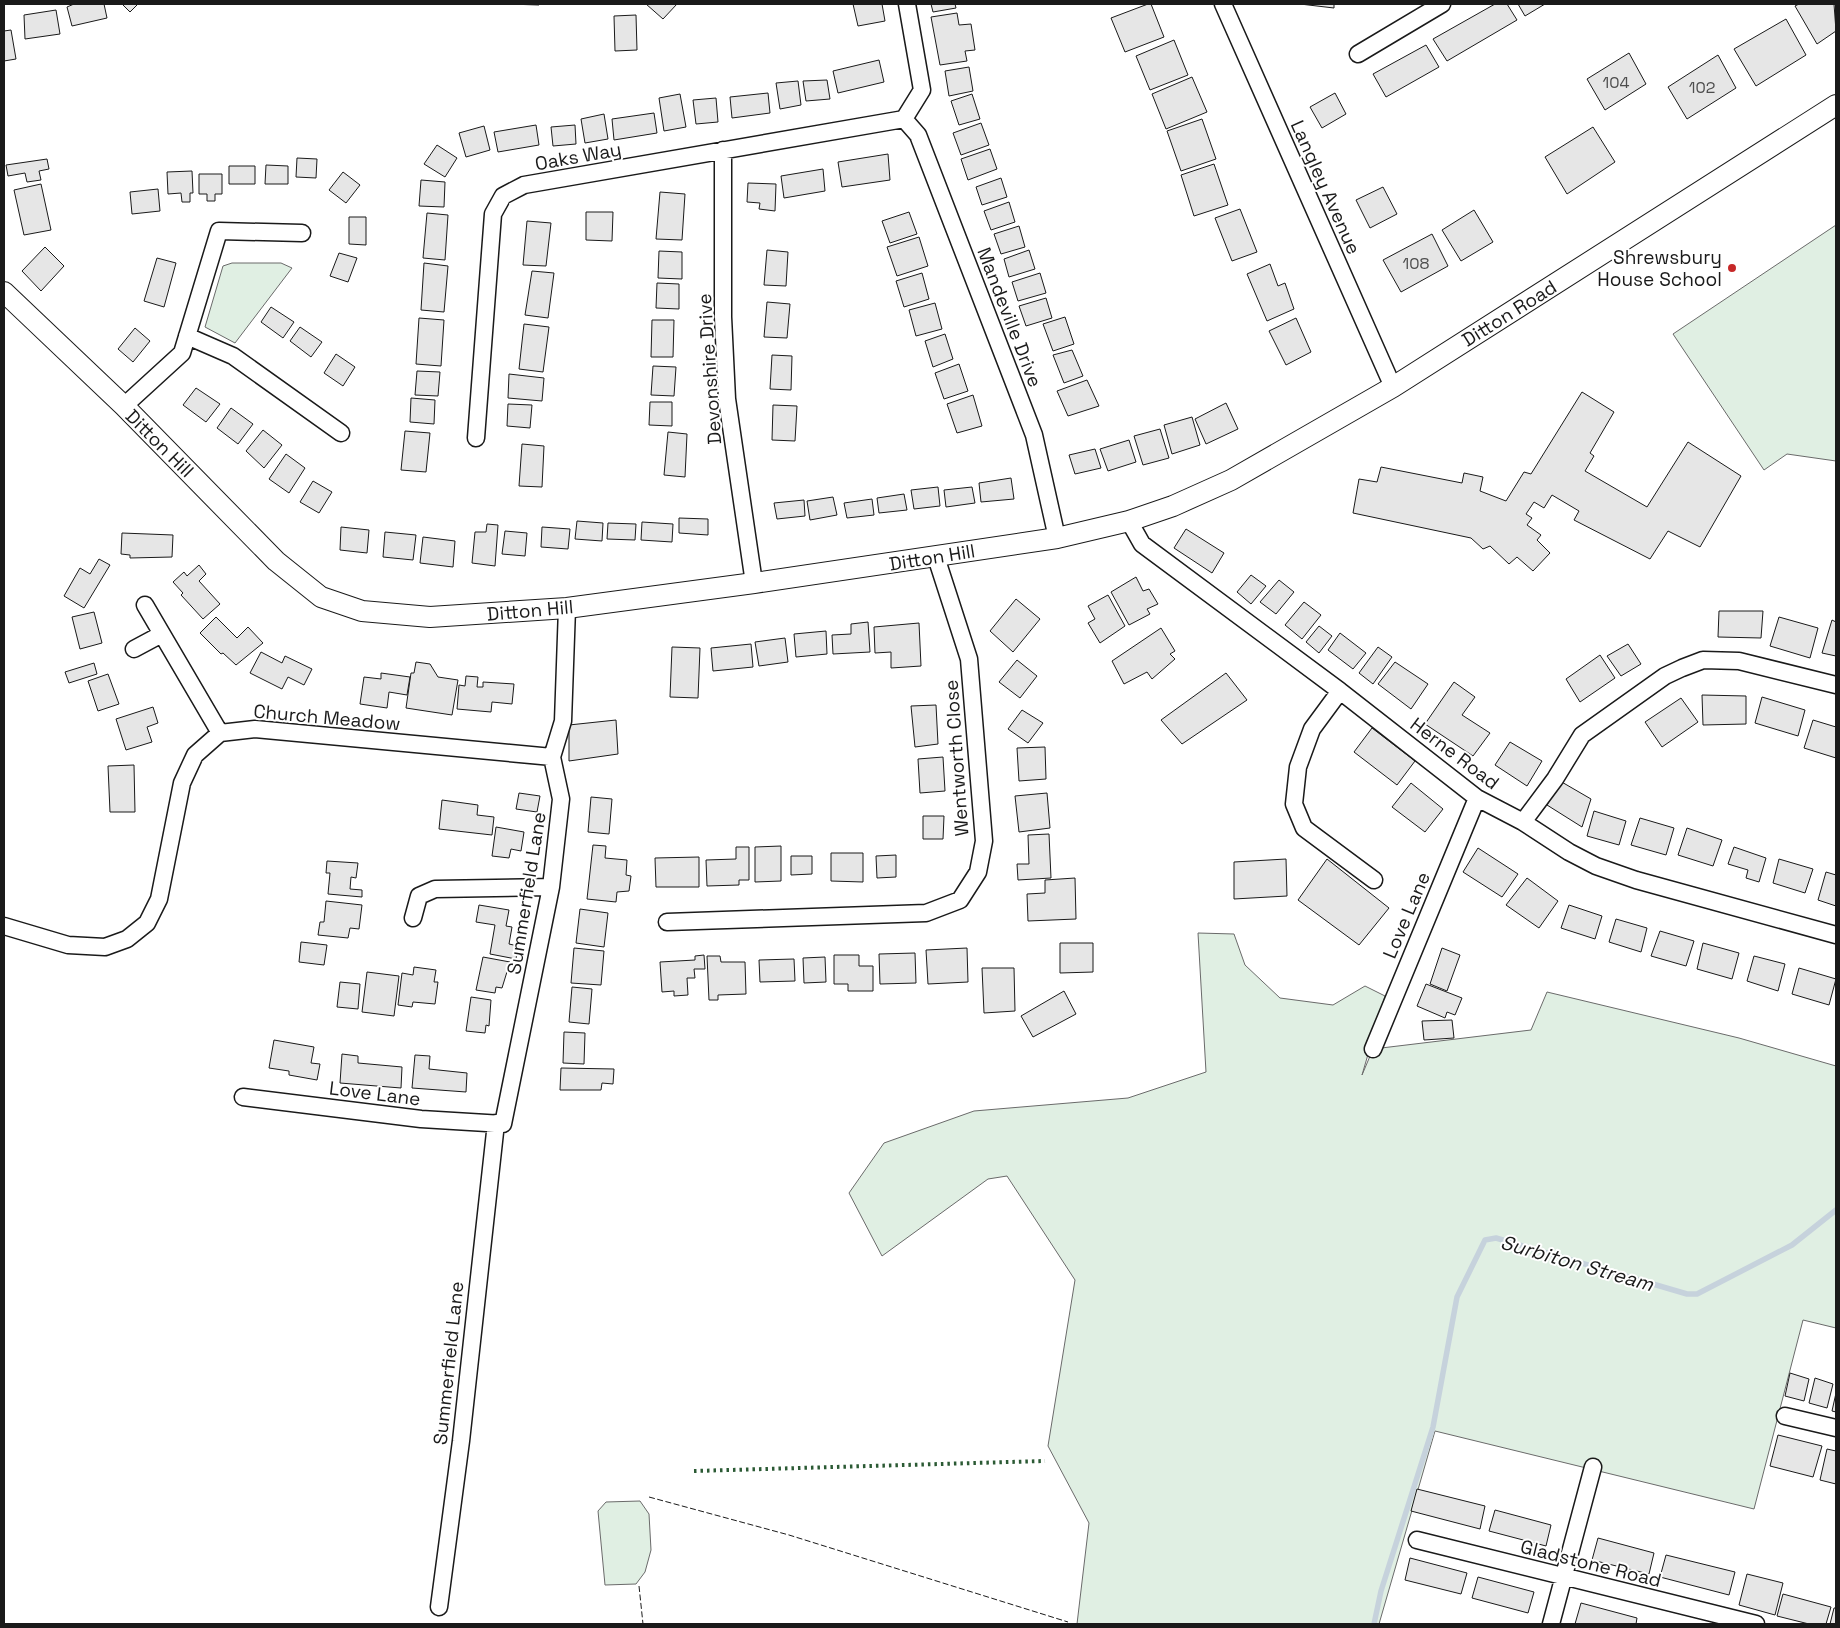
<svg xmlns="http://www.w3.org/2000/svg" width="1840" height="1628" viewBox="0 0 1840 1628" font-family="'Space Grotesk',sans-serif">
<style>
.green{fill:#e0efe3;stroke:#6a6a6a}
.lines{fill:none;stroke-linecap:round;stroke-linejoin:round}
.stream{stroke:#c6d2dc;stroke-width:5.5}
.building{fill:#e6e6e6;stroke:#1a1a1a}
.minor-casing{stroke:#1a1a1a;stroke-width:19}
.tertiary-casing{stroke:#1a1a1a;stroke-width:22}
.minor{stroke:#fff;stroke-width:16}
.tertiary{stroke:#fff;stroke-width:20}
.hedge{stroke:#2b5a34;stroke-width:4;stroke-dasharray:2.5 4;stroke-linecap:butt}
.fence{stroke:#1a1a1a;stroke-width:1;stroke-dasharray:6 2.5;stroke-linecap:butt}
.poi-dot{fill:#c62828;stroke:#fff;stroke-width:2}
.labels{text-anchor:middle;stroke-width:4;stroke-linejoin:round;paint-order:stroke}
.number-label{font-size:16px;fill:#4d4d4d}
.street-label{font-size:19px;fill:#1a1a1a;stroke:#fff}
.poi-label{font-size:19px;fill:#1a1a1a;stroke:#fff;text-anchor:end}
.water-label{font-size:20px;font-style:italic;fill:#1a1a1a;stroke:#fff}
</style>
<rect width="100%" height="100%" fill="#fff"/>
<path class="green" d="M1836 225V461L1787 454 1764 470 1673 334Z
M232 263H281L292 268 235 343 205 327 223 266Z
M1198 933 1234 934 1245 965 1280 998 1333 1005 1365 986 1385 996 1362 1075 1373 1049 1531 1030 1547 992 1739 1038 1836 1066V1328L1803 1320 1754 1509 1435 1431 1379 1624H1077L1089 1523 1048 1446 1075 1280 1007 1176 988 1179 882 1256 849 1193 884 1143 974 1111 1128 1098 1206 1072Z
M640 1501 649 1514 651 1550 645 1572 636 1584 605 1585 598 1511 606 1502Z"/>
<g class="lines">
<path class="stream" d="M1374 1624 1381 1591 1433 1427 1457 1297 1485 1240 1496 1238 1687 1294H1697L1792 1245 1836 1210"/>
</g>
<path class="building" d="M74 4H104L107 18 72 26 67 7Z
M122 4H138L130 12Z
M508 4H539V5Z
M646 4H677L663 19Z
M853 4H882L885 21 858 26Z
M931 4H955L956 8 933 12Z
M1148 4H1151L1164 37 1125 52 1111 18Z
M1300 4H1334V8Z
M1495 4H1507L1517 20 1447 61 1433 39Z
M1518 4H1545L1525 16Z
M1799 4H1834L1836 31 1817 44 1795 6Z
M56 10 60 34 25 39 24 15Z
M957 13 959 25 971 24 975 50 965 51 967 61 940 65 931 17Z
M636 15 637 50 615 51 614 16Z
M1786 19 1806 55 1756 86 1734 49Z
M11 30 16 59 4 61V31Z
M1174 40 1188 75 1150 90 1136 56Z
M1426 45 1439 67 1386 97 1373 74Z
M1629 53 1646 84 1605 110 1587 79Z
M1718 55 1736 88 1687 119 1668 87Z
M879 60 884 82 838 93 833 71Z
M969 67 973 91 949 96 945 71Z
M1192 77 1207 112 1166 129 1152 94Z
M827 80 830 99 806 101 803 81Z
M798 81 801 105 780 109 776 83Z
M768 93 770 113 732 118 730 97Z
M1335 93 1346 114 1322 128 1310 107Z
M680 94 686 127 664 131 659 98Z
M972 94 980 119 959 125 951 101Z
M716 98 718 122 696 124 693 100Z
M654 113 657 133 614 140 612 119Z
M604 114 608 139 585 143 581 119Z
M1202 119 1216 159 1181 171 1167 131Z
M981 123 989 145 961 155 953 133Z
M536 125 539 145 498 152 494 132Z
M575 125 576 144 553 146 551 127Z
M484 126 490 150 466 157 459 133Z
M1593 127 1615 162 1567 194 1545 157Z
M437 145 457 158 445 177 424 164Z
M990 149 997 169 968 180 961 159Z
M888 154 890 180 842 187 838 162Z
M297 158 317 159 316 178 296 177Z
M47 159 49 169 39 171 41 180 27 182 25 173 8 176 6 165Z
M1214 164 1228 205 1194 216 1181 175Z
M266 165 288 166V184H265Z
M229 166H255V184H229Z
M823 169 825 191 784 198 781 176Z
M192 171 193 193H190V202H182L181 193 168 194 167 172Z
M343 172 360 185 346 203 329 190Z
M199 174H222V194H215V201H207V194H199Z
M1001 178 1007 197 982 205 976 187Z
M421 180 445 182 444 207 419 206Z
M748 183 776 184 775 211 759 209 760 203 747 202Z
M41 184 51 230 24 235 14 190Z
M1383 187 1397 214 1370 228 1356 200Z
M158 189 160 211 132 214 130 192Z
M660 192 685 194 682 240 656 239Z
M1009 202 1015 222 991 230 984 211Z
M1240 209 1257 252 1232 261 1215 218Z
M1474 210 1493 242 1461 261 1442 230Z
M586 212H613L612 241 586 240Z
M909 212 917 234 890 243 882 221Z
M427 213 448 215 445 260 423 258Z
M349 217H366V245L349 244Z
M527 221 551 223 546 266 523 265Z
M1019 226 1025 247 1001 254 994 234Z
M1432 234 1448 266 1401 292 1383 260Z
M919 237 928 266 897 276 887 247Z
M45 247 64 266 41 291 22 271Z
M767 250 788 252 786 286 764 285Z
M1029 250 1035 269 1009 277 1004 259Z
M659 251 682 252V279L658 278Z
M339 253 357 258 348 282 330 276Z
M157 258 176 263 164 307 144 301Z
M424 263 448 266 444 312 421 310Z
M1270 264 1278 286 1285 283 1294 309 1267 321 1247 274Z
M532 271 554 273 548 318 525 315Z
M922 273 929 299 904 307 896 281Z
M1040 273 1046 293 1018 301 1012 282Z
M657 283 679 284V309L656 308Z
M1046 298 1052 318 1026 326 1019 306Z
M767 302 790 304 787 338 764 337Z
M935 303 942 329 916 336 909 310Z
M271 307 294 322 283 338 261 322Z
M1065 317 1074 344 1053 351 1043 324Z
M419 318 444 320 441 366 416 364Z
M1296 318 1311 352 1286 365 1269 331Z
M652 320H674L673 357H651Z
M524 324 549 327 543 372 519 369Z
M300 327 322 342 311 357 290 341Z
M135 328 150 341 133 362 118 349Z
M945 334 953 359 933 367 925 341Z
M1072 350 1083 376 1064 383 1053 355Z
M336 354 355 367 343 386 324 373Z
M772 355 792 356 791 390 770 389Z
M959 364 968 391 944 399 935 373Z
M653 366 676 367 674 396 651 395Z
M417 371 440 372 438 396 415 395Z
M509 374 544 378 542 401 508 398Z
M1087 380 1099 406 1068 416 1057 391Z
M196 388 220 404 206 422 183 405Z
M1582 392 1614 412 1590 453 1594 456 1585 471 1647 507 1688 442 1741 476 1700 547 1668 531 1650 559 1574 520 1579 511 1552 495 1544 508 1534 502 1526 514 1532 518 1527 525 1541 535 1537 540 1550 553 1533 571 1517 557 1509 564 1490 546 1483 549 1471 538 1353 513 1359 479 1377 482 1381 467 1462 483 1464 473 1483 477 1480 491 1506 501 1524 472 1531 474Z
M973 395 982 426 957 433 947 404Z
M411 398 435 400 434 424 410 422Z
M650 402H672V426L649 425Z
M1226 403 1238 429 1206 444 1195 419Z
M508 404 532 405 530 428 507 426Z
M773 405 797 406 795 441 772 440Z
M231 408 253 424 238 444 217 428Z
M1192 417 1200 445 1172 454 1164 425Z
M1160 429 1169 458 1143 465 1134 436Z
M263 430 282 445 264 468 246 451Z
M405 431 430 433 426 472 401 470Z
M668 432 687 434 685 477 664 475Z
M1129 440 1136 462 1108 471 1100 449Z
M522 444 544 446 542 487 519 486Z
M1095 449 1101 468 1075 474 1069 455Z
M286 454 305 468 289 493 269 479Z
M1011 478 1014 499 981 502 979 483Z
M313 481 332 492 319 513 300 502Z
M938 487 940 506 914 509 911 490Z
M972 487 975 503 946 507 944 490Z
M904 494 907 510 879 513 877 498Z
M833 497 837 515 810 520 807 501Z
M872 499 874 515 847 518 844 503Z
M804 500 805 516 777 519 774 503Z
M679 518 708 519V535L679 533Z
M577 521 603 523 602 541 575 539Z
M642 522 673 524 672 542 641 540Z
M608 523 636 524 635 540 607 539Z
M487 524 498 525 495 566 472 563 475 532H486Z
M341 527 369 530 367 553 340 550Z
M542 527 570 529 568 549 541 547Z
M1186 529 1224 553 1212 573 1174 548Z
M505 531 527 533 525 556 502 554Z
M385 532 416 535 413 560 383 557Z
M122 533 173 535 172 557 130 558V555L121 554Z
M423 537 455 541 453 567 420 563Z
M99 559 110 565 84 608 64 596 80 568 90 574Z
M199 565 206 574 199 581 220 604 203 619 181 595 183 593 173 582 184 572 187 576Z
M1251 575 1266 586 1251 604 1237 592Z
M1136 577 1143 591 1149 589 1158 604 1147 609 1150 614 1129 625 1111 592Z
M1279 580 1294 592 1276 614 1260 602Z
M1108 595 1125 626 1100 643 1088 623 1095 619 1088 606Z
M1016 599 1040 619 1013 652 990 631Z
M1304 602 1321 615 1302 639 1285 625Z
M1719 611H1763L1761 638 1718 637Z
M94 612 102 643 80 649 72 617Z
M216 617 237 638 248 627 263 643 236 665 223 653 221 654 200 633Z
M1779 617 1818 628 1810 658 1770 646Z
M1832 620 1836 622V656L1822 653Z
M868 622 870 652 833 654 832 635 851 634V624Z
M919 623 921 666 891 668V652L875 653 874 627Z
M1319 626 1332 636 1319 653 1306 642Z
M1161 628 1175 651 1170 654 1175 659 1152 679 1147 672 1124 684 1112 661Z
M826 631 827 654 796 657 794 634Z
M1340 633 1366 653 1353 669 1328 650Z
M785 638 788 662 759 666 755 642Z
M751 644 753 667 713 671 711 648Z
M1628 644 1641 664 1621 676 1607 656Z
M672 647 700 648 698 698 670 697Z
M1378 647 1392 657 1373 684 1359 673Z
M261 652 282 663 285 656 312 669 304 685 288 677 282 689 250 673Z
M1600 655 1615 678 1580 702 1566 679Z
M1017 660 1037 676 1020 698 999 682Z
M416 662 430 664 438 677 458 680 452 715 406 708 411 673H414Z
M1395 662 1428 684 1411 709 1378 684Z
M94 663 97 674 69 683 65 672Z
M381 673 410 677 407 695 389 692 387 708 360 704 364 677 381 679Z
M1226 673 1247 700 1182 744 1161 720Z
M108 674 119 704 98 711 88 681Z
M466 676 478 677 477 687H483V682L514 684 512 704 492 702 491 712 457 709 459 685 465 686Z
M1454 682 1475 697 1462 715 1490 733 1473 756 1425 724Z
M1702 695 1746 696V724L1703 725Z
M1762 697 1805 710 1798 736 1755 723Z
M1681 698 1698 722 1662 747 1645 722Z
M936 705 938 744 915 747 911 706Z
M153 707 158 723 147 727 152 742 126 750 116 719Z
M1022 710 1043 723 1028 743 1008 729Z
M616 720 618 754 569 761V725Z
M1813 720 1836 727V758L1804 748Z
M1372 728 1415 761 1397 785 1354 752Z
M1510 742 1542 761 1527 786 1495 765Z
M1045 747 1046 779 1019 781 1017 748Z
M943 757 945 791 920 793 918 759Z
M134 765 135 812H110L108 766Z
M1560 781 1591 799 1582 827 1547 805Z
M1411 783 1443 809 1425 832 1392 807Z
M519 793 540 796 537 812 516 809Z
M1047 793 1050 828 1019 832 1015 796Z
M591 797 612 799 609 834 588 832Z
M442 800 478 805 477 815 494 817 492 835 439 829Z
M1594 811 1626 821 1619 845 1587 836Z
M923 816H944L943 839H923Z
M1640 818 1674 828 1666 855 1631 845Z
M496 827 524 832 521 851 511 849 509 858 492 856Z
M1687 828 1722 840 1713 866 1678 855Z
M1049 834 1051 878 1018 880 1017 864H1029L1028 835Z
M593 845 606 846 605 858 627 860 626 875 631 876 629 891 617 892 616 902 587 899Z
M781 846V881L755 882V847Z
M736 847H749V880H739V885L707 886 706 860 736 859Z
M1734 847 1766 858 1759 882 1746 878 1748 870 1728 864Z
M1478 848 1518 874 1502 897 1463 872Z
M831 853H863V882L831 881Z
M896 855V877L877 878 876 856Z
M791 856H812V874L791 875Z
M699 857V887H656L655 858Z
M1286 859 1287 896 1234 899V862Z
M1327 859 1389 908 1359 945 1298 900Z
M1779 859 1813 869 1805 893 1773 883Z
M327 861 358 863 356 878 351 877 350 889 362 890V897L328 894 330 873H326Z
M1826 872 1836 875V906L1818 900Z
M1075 878 1076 919 1028 921 1027 894 1045 893V880Z
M1527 878 1558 901 1539 928 1506 905Z
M326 901 362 905 359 929 350 928 348 938 318 935 320 922H324Z
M479 905 509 910 506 926 512 927 509 944 518 946 516 959 490 954 495 925 476 922Z
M1569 905 1602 916 1595 939 1561 928Z
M580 909 608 913 604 947 576 943Z
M1616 919 1647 928 1641 952 1609 942Z
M1660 931 1694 941 1686 966 1651 956Z
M301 942 327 945 324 965 299 962Z
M1060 943H1093V972L1060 973Z
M1703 943 1739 953 1732 979 1697 969Z
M574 948 604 951 601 985 571 983Z
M967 948 968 982 928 984 926 950Z
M1442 948 1460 955 1447 991 1430 984Z
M915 953 916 983 880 984 879 954Z
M704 955 705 969H694L695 978H687L688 995 674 996V991L662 992 660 962 695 960V956Z
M834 955H859V966H873V991H848V984H834Z
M707 956H720L721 962H745L746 994 718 995V1000H709Z
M1754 956 1785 964 1778 991 1747 981Z
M483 957 510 962 502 988 496 987 495 993 476 990Z
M825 957 826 982 804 983 803 958Z
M794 959 795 981 760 982 759 960Z
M414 967 436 970 434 982H438L435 1004 413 1002 412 1007 398 1005 402 973 413 975Z
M982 968H1014L1015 1011 984 1013Z
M1799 968 1836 979 1829 1005 1792 994Z
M367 972 399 976 394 1016 362 1012Z
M340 982 360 984 358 1009 337 1007Z
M1426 984 1462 998 1455 1015 1447 1012 1445 1018 1417 1006Z
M572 987 592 989 589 1024 569 1022Z
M1064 991 1076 1014 1033 1037 1021 1016Z
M471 997 491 1000 489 1026 486 1025 485 1033 466 1031Z
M1452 1020 1454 1038 1424 1040 1422 1021Z
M564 1032 585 1033 584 1064 563 1063Z
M274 1040 314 1047 311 1063 320 1064 317 1080 289 1075V1071L269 1068Z
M342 1054 358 1056V1063L402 1067 401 1088 340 1083Z
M415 1055 430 1056 429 1069 467 1073 466 1092 412 1088Z
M561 1068 614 1069 613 1084 602 1083 601 1090H560Z
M1790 1373 1809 1379 1804 1401 1785 1396Z
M1815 1378 1833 1384 1827 1408 1809 1403Z
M1836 1393V1412L1832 1411Z
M1778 1435 1822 1446 1813 1477 1770 1466Z
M1827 1449 1836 1451V1484L1820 1480Z
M1417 1489 1485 1506 1480 1529 1411 1511Z
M1495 1510 1551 1525 1546 1546 1489 1531Z
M1598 1538 1654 1553 1649 1574 1592 1560Z
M1666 1555 1735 1572 1729 1595 1660 1577Z
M1410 1558 1467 1573 1461 1594 1405 1580Z
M1747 1574 1783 1583 1775 1615 1739 1605Z
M1478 1577 1534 1592 1528 1613 1472 1598Z
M1783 1594 1831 1607 1826 1624H1809L1777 1616Z
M1581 1603 1637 1618 1636 1624H1575Z
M1834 1608H1836V1624H1830Z"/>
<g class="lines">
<defs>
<path id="minor" d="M1223 4 1393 387
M1358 54 1442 4
M904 119 918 135 1034 435 1057 538
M904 119 922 90 907 4
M723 150V317L727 399 754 583
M187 336 233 356 341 433
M124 406 182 353 219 231 302 233
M476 438 493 214 503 196 524 185 904 119
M1129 521 1142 544 1340 691 1477 798 1523 822 1569 852 1596 866 1636 880 1836 935
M145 605 220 733
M134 649 162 634
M1340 691 1312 729 1298 767 1294 804 1304 828 1374 880
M1523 822 1555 779 1582 735 1665 676 1682 668 1703 660 1739 661 1836 685
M413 918 419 896 435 889 551 887
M667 922 926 913 960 900 978 872 984 841 969 659 936 557
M4 926 68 945 105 947 127 939 147 923 159 899 182 783 195 755 220 733 255 729 552 757
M1373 1049 1477 798
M243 1097 421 1119 503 1124 551 887 561 799 552 757 563 721 567 608
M1785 1416 1836 1428
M1417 1540 1756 1624
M439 1607 461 1441 496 1123
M1551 1624 1593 1467"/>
<path id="tertiary" d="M4 292 124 406 276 561 321 597 362 611 430 617 567 608 754 583 1057 538 1129 521 1173 506 1231 480 1393 387 1836 105"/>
</defs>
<use href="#minor" class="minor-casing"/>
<use href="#tertiary" class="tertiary-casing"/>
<use href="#minor" class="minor"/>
<use href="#tertiary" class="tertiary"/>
<path class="hedge" d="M694 1471 1045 1461"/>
<path class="fence" d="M649 1497 789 1535 1068 1622
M639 1586 643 1624"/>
</g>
<circle class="poi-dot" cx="1732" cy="268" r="5"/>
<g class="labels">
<g class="number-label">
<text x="1616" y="88">104</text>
<text x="1702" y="93">102</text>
<text x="1416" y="269">108</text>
</g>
<g class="street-label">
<text transform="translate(578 156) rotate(-10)" y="7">Oaks Way</text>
<text transform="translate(1326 187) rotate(66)" y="7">Langley Avenue</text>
<text transform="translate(1509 313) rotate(-32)" y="7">Ditton Road</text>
<text transform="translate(1010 317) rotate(69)" y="7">Mandeville Drive</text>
<text transform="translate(709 369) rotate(-94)" y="7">Devonshire Drive</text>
<text transform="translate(160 443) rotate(45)" y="7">Ditton Hill</text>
<text transform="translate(932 557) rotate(-9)" y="7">Ditton Hill</text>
<text transform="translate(530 610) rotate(-5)" y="7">Ditton Hill</text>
<text transform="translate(327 717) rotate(5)" y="7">Church Meadow</text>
<text transform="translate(1455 753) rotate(37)" y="7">Herne Road</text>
<text transform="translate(956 758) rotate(-94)" y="7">Wentworth Close</text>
<text transform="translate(526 893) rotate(-81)" y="7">Summerfield Lane</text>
<text transform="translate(1406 915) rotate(-67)" y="7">Love Lane</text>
<text transform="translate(375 1093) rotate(7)" y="7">Love Lane</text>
<text transform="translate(448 1363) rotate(-84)" y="7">Summerfield Lane</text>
<text transform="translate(1591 1563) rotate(14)" y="7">Gladstone Road</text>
</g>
<g class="poi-label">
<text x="1722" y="264">Shrewsbury<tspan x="1722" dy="22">House School</tspan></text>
</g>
<g class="water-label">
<text transform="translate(1577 1263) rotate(16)" y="7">Surbiton Stream</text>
</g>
</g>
<rect width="1840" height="1628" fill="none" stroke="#1a1a1a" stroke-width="10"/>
</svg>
